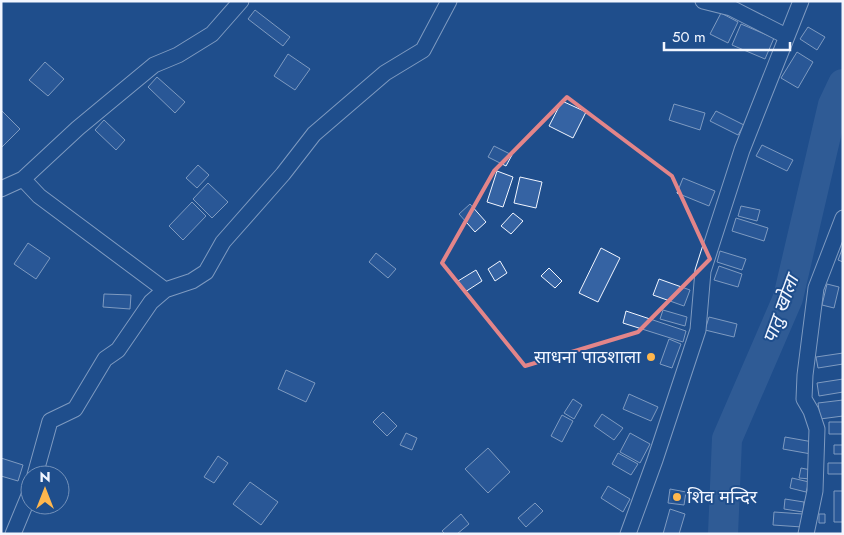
<svg xmlns="http://www.w3.org/2000/svg" width="844" height="535" viewBox="0 0 844 535" font-family="Jost,'Noto Sans Devanagari',sans-serif">
<style>
.lines{fill:none;stroke-linecap:round;stroke-linejoin:round}
.river{stroke:#446ba0;stroke-width:30}
.building{fill:#3563a3;stroke:#f2f6ff}
.minor-casing{stroke:#f2f6ff;stroke-width:17}
.minor{stroke:#1f4e8c;stroke-width:15}
.marked{fill:none;stroke:#e38589;stroke-width:4;stroke-linejoin:round}
.poi-dot{fill:#ffb74d;stroke:#1f4e8c;stroke-width:2}
.labels{text-anchor:middle;stroke-width:4;stroke-linejoin:round;paint-order:stroke}
.poi-label{font-size:18px;fill:#f2f6ff;stroke:#1f4e8c;text-anchor:end}
.water-label{font-size:19px;font-style:italic;fill:#f2f6ff;stroke:#1f4e8c}
</style>
<rect width="100%" height="100%" fill="#1f4e8c"/>
<g class="lines">
<path class="river" d="M723 534 727 439 788 298 833 105 843 84"/>
</g>
<path class="building" d="M255 10 290 37 283 46 248 19Z
M721 13 738 22 728 43 710 34Z
M741 24 774 38 765 59 732 45Z
M808 27 825 37 817 50 800 39Z
M797 52 813 62 798 88 781 78Z
M288 54 310 69 295 90 274 76Z
M45 62 64 79 48 96 29 80Z
M157 77 185 102 175 113 148 87Z
M562 101 586 112 573 138 549 126Z
M674 104 705 113 700 130 669 120Z
M1 110 20 129 2 147 1 146Z
M716 111 744 125 738 135 710 121Z
M104 120 125 140 116 150 95 130Z
M762 145 793 160 787 171 756 156Z
M494 146 512 155 506 166 488 157Z
M198 165 209 175 197 188 186 178Z
M497 171 513 177 503 207 487 202Z
M520 177 542 182 536 208 514 203Z
M683 178 715 191 709 206 677 193Z
M208 183 228 202 212 218 193 199Z
M192 202 206 216 183 240 169 226Z
M470 204 486 222 475 232 459 214Z
M741 206 760 210 757 221 738 216Z
M513 213 523 221 511 234 501 226Z
M736 218 768 228 764 241 732 231Z
M28 243 50 258 36 279 14 264Z
M843 247V262L838 260Z
M601 248 620 258 598 302 579 293Z
M720 251 746 259 742 270 717 262Z
M376 253 396 269 388 278 369 262Z
M500 261 507 273 495 281 488 269Z
M719 266 742 274 738 287 714 280Z
M549 268 562 281 555 288 541 276Z
M476 270 482 281 465 292 458 281Z
M659 279 690 290 684 306 653 295Z
M827 284 839 287 834 308 822 305Z
M104 294 131 295 130 309 103 307Z
M663 310 687 317 685 326 660 319Z
M626 311 686 331 683 342 623 323Z
M709 317 737 324 734 337 705 330Z
M669 339 681 344 672 368 660 364Z
M843 353V364L818 368 816 357Z
M286 370 315 383 306 402 278 389Z
M843 379V392L819 396 817 383Z
M629 394 658 407 651 421 623 409Z
M573 399 582 405 574 419 564 413Z
M843 400V416L820 419 818 403Z
M383 412 397 426 387 436 373 422Z
M602 414 623 428 614 440 594 426Z
M562 415 573 421 562 442 551 436Z
M829 422H843V434H829Z
M406 433 417 438 412 450 400 445Z
M630 433 650 444 640 463 620 452Z
M785 437 813 442 811 454 783 449Z
M834 445H843V454H834Z
M488 448 510 472 488 493 465 469Z
M618 453 638 464 631 475 612 464Z
M218 456 228 463 214 483 204 477Z
M1 458 23 465 18 481 1 476Z
M828 463H843V474H828Z
M801 468 811 470 810 479 799 478Z
M792 478 809 482 806 492 790 488Z
M250 482 278 502 261 525 233 504Z
M608 486 630 499 623 512 601 498Z
M670 489 686 492 684 505 668 503Z
M834 491H843V522H834Z
M785 499 804 502 803 512 784 509Z
M535 503 543 511 526 527 518 518Z
M670 509 685 514 679 534H663Z
M774 512 803 514 802 527 773 525Z
M461 514 469 524 457 534H445L442 531Z
M819 514H825V523H819Z"/>
<g class="lines">
<defs>
<path id="minor" d="M703 1 731 8 786 36
M23 179 39 196 165 290
M1 189 23 179 78 128 154 65 178 55 212 34 241 1
M35 475 50 421 75 409 105 359 118 350 151 302 165 290 192 281 206 272 223 242 283 174 314 134 385 73 423 50 449 1
M13 534 30 493
M628 534 655 460 698 330 703 271 742 150 801 1
M806 534 815 491 817 429 811 411 804 399 805 375 816 288 843 218"/>
</defs>
<use href="#minor" class="minor-casing"/>
<use href="#minor" class="minor"/>
</g>
<path d="M0 0H844V535H0ZM567 97 672 176 710 259 638 332 525 366 442 263 494 171Z" fill="#1f4e8c" fill-opacity=".55" fill-rule="evenodd"/>
<path class="marked" d="M567 97 672 176 710 259 638 332 525 366 442 263 494 171Z"/>
<g class="poi-dot">
<circle cx="651" cy="357" r="5"/>
<circle cx="677" cy="497" r="5"/>
</g>
<g class="labels">
<g class="poi-label">
<text x="641" y="363">साधना पाठशाला</text>
<text x="687" y="503" text-anchor="start">शिव मन्दिर</text>
</g>
<g class="water-label">
<text transform="translate(780 309) rotate(-70)" y="7">पातु खोला</text>
</g>
</g>
<rect width="844" height="535" fill="none" stroke="#f2f6ff" stroke-width="5"/>
<g transform="translate(45 490)"><circle r="24" fill="#1f4e8c" stroke="#7391ba"/>
<path d="M0-4L9 19L0 12L-9 19Z" fill="#ffb74d"/>
<text y="-8" font-size="14" font-weight="bold" text-anchor="middle" fill="#f2f6ff">N</text>
</g>
<path d="M664 42v8h126v-8" fill="none" stroke="#f2f6ff" stroke-width="2.5"/>
<text x="672" y="42" font-size="15" fill="#f2f6ff" stroke="#1f4e8c" stroke-width="4" paint-order="stroke">50 m</text>
</svg>
